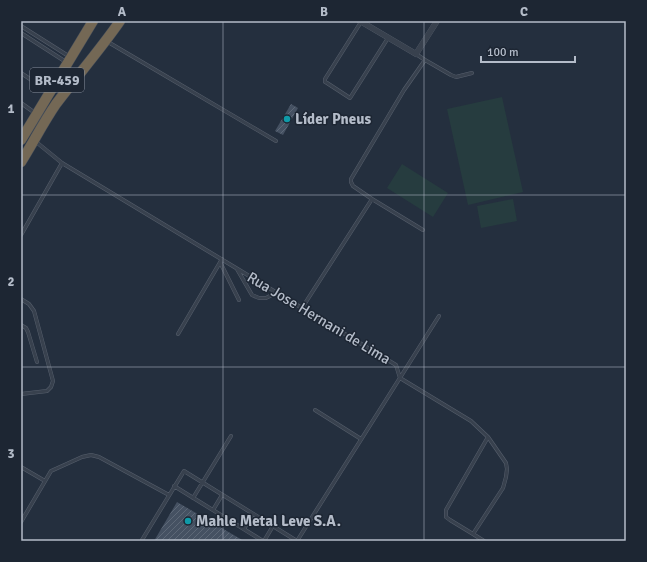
<svg xmlns="http://www.w3.org/2000/svg" width="647" height="562" viewBox="0 0 647 562" font-family="Signika,sans-serif">
<style>
.garden{fill:#263c3f}
.building{fill:url(#building-hatch)}
.lines{fill:none;stroke-linecap:round;stroke-linejoin:round}
.lane-casing{stroke:#565f6c;stroke-width:4}
.street-casing{stroke:#565f6c;stroke-width:6}
.highway-casing{stroke:#434c59;stroke-width:11}
.lane{stroke:#38414e;stroke-width:3}
.street{stroke:#38414e;stroke-width:5.5}
.highway{stroke:#746855;stroke-width:10}
.grid{fill:none;stroke:#b4bcc9;stroke-width:1;stroke-opacity:0.55}
.culture-dot{fill:#0f9aa8;stroke:#1d2633;stroke-width:1.5}
.labels{text-anchor:middle;stroke-width:3;stroke-linejoin:round;paint-order:stroke}
.shield{fill:#1d2633;stroke:#878f9c;stroke-width:1}
.shield-label{font-size:14px;font-weight:bold;fill:#b4bcc9}
.poi-label{font-size:15px;font-weight:bold;fill:#b4bcc9;stroke:#1d2633;text-anchor:start}
.street-label{font-size:15px;fill:#b4bcc9;stroke:#1d2633}
.neatline{fill:none;stroke:#b4bcc9;stroke-width:1.5}
.grid-label{font-size:13px;text-anchor:middle;font-weight:bold;fill:#b4bcc9}
</style>
<defs>
<pattern id="building-hatch" width="6" height="6" patternUnits="userSpaceOnUse"><rect width="6" height="6" fill="#455162"/><path d="M-1 1l2-2M0 6l6-6M5 7l2-2" fill="none" stroke="#5d6877"/></pattern>
</defs>
<rect width="100%" height="100%" fill="#242f3e"/>
<path class="garden" d="M502 97 523 192 468 205 447 109Z
M402 164 448 193 433 217 387 188Z
M513 199 517 221 481 228 477 206Z"/>
<path class="building" d="M291 104 298 108 283 135 275 131Z
M177 502 244 541H154Z"/>
<g class="lines">
<defs>
<path id="lane" d="M361 22 325 79V82L327 83 350 98 388 38
M21 26 70 57
M21 33 66 62
M108 42 276 141
M416 54 425 60
M21 73 48 91
M21 103 35 113
M35 141 62 163 236 268 396 365 400 378 471 421 488 437 506 463 507 469 506 477 503 488 473 534 484 541
M372 199 353 186 351 182V179L404 90 425 60 451 75 456 77 472 73
M21 235 62 163
M220 262 239 300
M237 269 252 295 259 298H266L272 295 274 291
M21 299 29 304 34 311 53 381 51 387 47 391 21 394
M302 308 372 199 423 230
M21 325 26 328 28 332 37 362
M178 334 222 259
M315 410 361 439
M21 467 45 481
M174 486 263 541
M193 498 231 436
M213 510 222 495
M21 522 51 471 82 457 91 455 99 457 169 495
M244 529 253 514
M473 534 450 520 446 517V510L488 437
M142 540 184 471 297 541
M264 541 273 526
M297 541 439 316"/>
<path id="street" d="M360 21 416 54 437 21"/>
<path id="highway" d="M21 140 93 21
M21 162C33 143 43 123 56 104 77 76 100 50 120 21"/>
</defs>
<use href="#lane" class="lane-casing"/>
<use href="#street" class="street-casing"/>
<use href="#highway" class="highway-casing"/>
<use href="#lane" class="lane"/>
<use href="#street" class="street"/>
<use href="#highway" class="highway"/>
</g>
<path class="grid" d="M223 21V541M424 21V541M21 195H626M21 367H626"/>
<g class="culture-dot">
<circle cx="287" cy="119" r="4"/>
<circle cx="188" cy="521" r="4"/>
</g>
<g class="labels">
<rect class="shield" x="30" y="68" width="54" height="24" rx="3"/>
<g class="shield-label">
<text x="57" y="85">BR-459</text>
</g>
<g class="poi-label">
<text x="295" y="124">Líder Pneus</text>
<text x="196" y="526">Mahle Metal Leve S.A.</text>
</g>
<g class="street-label">
<text transform="translate(319 318) rotate(31)" y="5">Rua Jose Hernani de Lima</text>
</g>
</g>
<rect width="647" height="562" fill="none" stroke="#1d2633" stroke-width="44"/>
<path d="M481 56v6h94v-6" fill="none" stroke="#b4bcc9" stroke-width="2"/>
<text x="487" y="56" font-size="12" fill="#b4bcc9" stroke="#1d2633" stroke-width="3" paint-order="stroke">100 m</text>
<rect x="22" y="22" width="603" height="518" class="neatline"/>
<g class="grid-label">
<text x="122" y="16">A</text>
<text x="324" y="16">B</text>
<text x="524" y="16">C</text>
<text x="11" y="113">1</text>
<text x="11" y="286">2</text>
<text x="11" y="458">3</text>
</g>
</svg>
